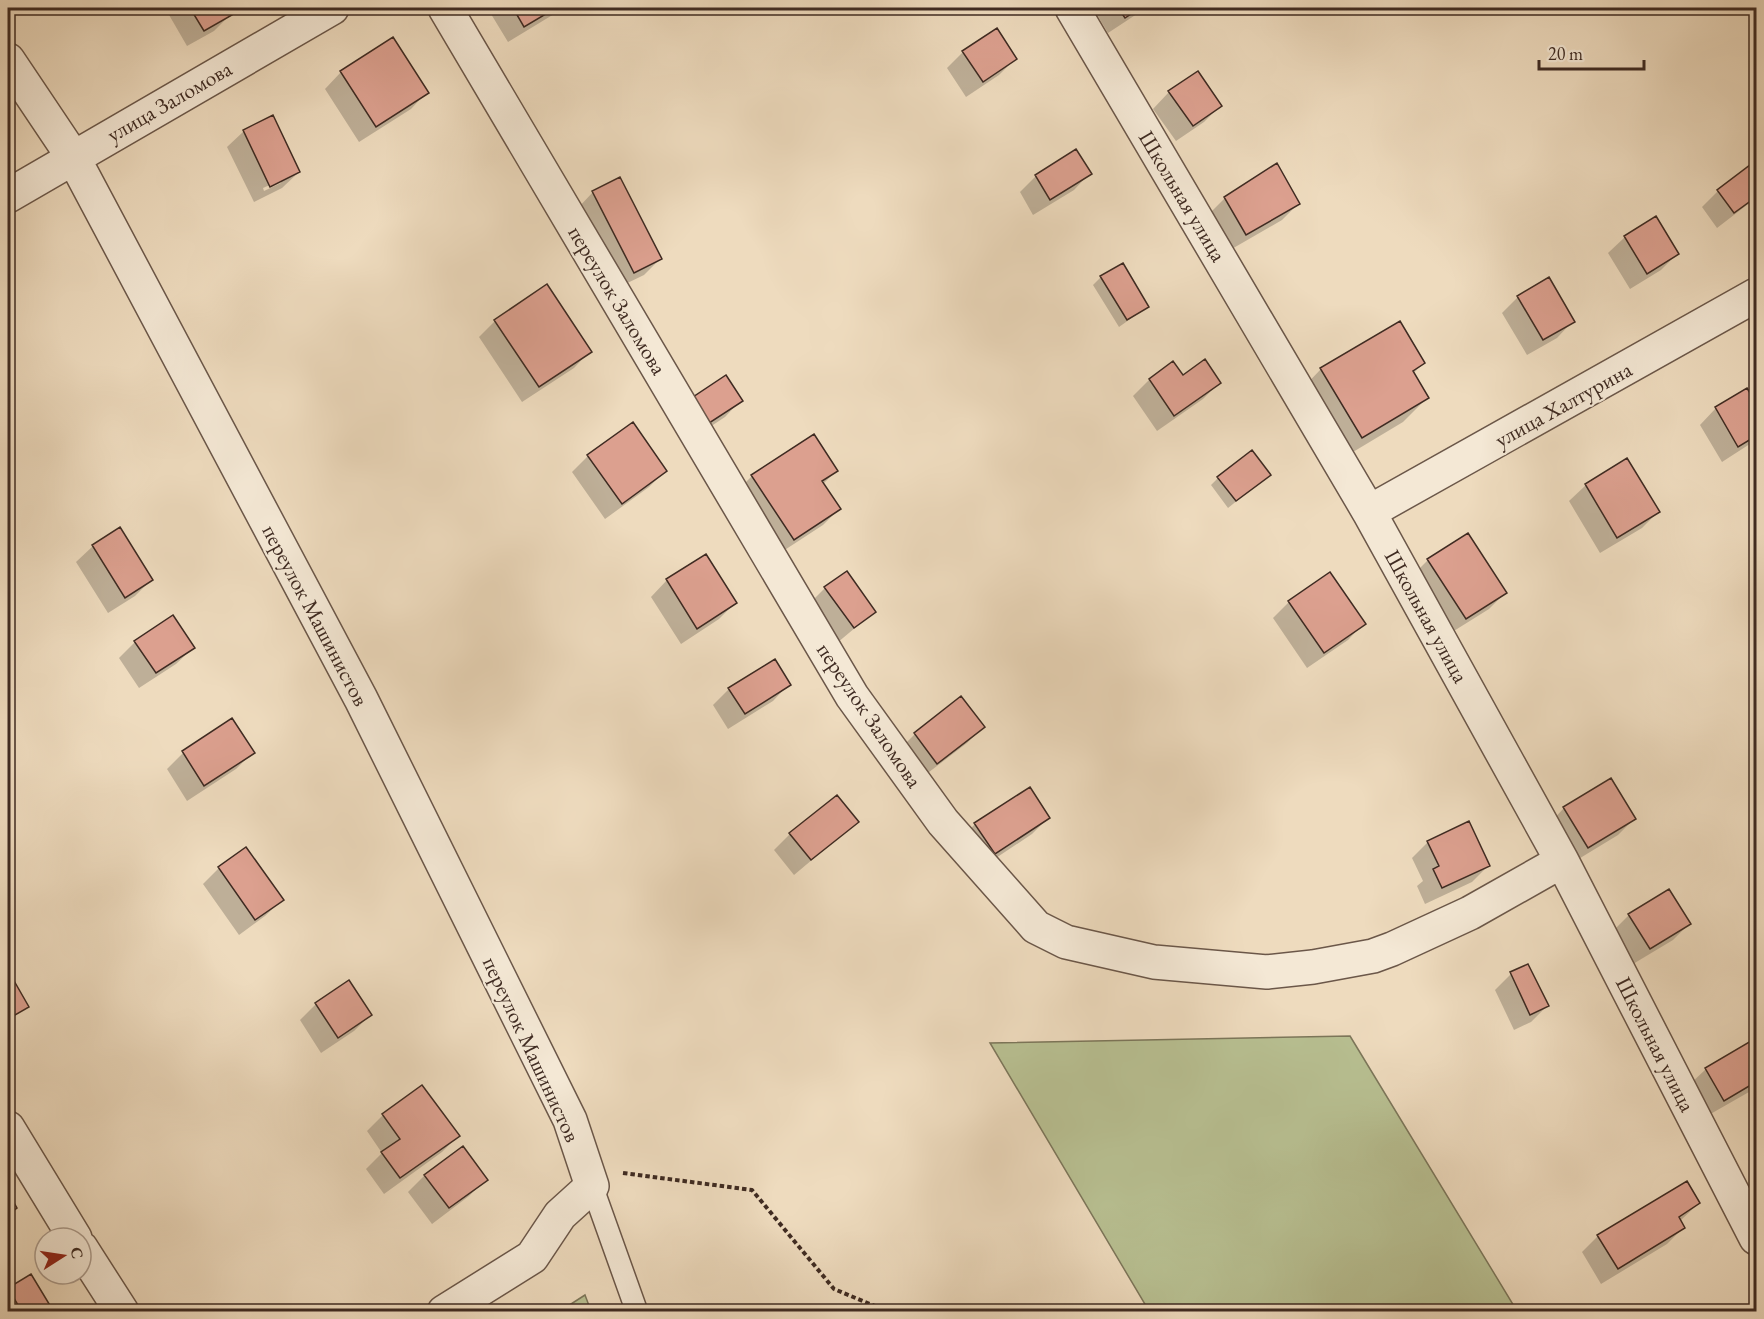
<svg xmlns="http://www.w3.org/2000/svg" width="1764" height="1319" viewBox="0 0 1764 1319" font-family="'EB Garamond',serif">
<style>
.green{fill:#b8c092;stroke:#7c765a;stroke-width:1.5}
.shadow{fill:#0003;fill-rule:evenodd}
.building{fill:#dca08f;stroke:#3f2b22;stroke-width:1.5}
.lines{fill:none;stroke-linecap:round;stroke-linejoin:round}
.lane-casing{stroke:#6b5749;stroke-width:24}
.street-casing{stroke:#6b5749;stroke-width:36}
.path{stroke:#3f2b22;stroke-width:4;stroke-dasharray:4.5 3;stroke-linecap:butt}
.lane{stroke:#f4e8d5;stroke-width:21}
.street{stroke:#f4e8d5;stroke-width:33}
.labels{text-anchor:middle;stroke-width:4.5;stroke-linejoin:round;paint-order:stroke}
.street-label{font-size:22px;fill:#3f2b22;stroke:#f4e8d5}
</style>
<rect width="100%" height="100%" fill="#eedbbe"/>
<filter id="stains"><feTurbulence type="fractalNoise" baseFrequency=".00333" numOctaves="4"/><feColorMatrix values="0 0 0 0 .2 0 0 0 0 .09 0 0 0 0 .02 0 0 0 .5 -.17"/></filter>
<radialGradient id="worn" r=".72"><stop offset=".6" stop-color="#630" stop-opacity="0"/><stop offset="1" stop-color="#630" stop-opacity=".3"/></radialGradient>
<path class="green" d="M1350 1036 1517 1311H1149L990 1043Z
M585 1295 591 1311H560Z"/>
<path class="shadow" d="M165 8H226L230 15 214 31 187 46Z
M497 8H564L508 42 491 14Z
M1093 8H1146L1108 33Z
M963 52 1015 59 999 75 966 97 947 68Z
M341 72 427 92 411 109 359 142 325 89Z
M1169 92 1220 106 1204 122 1176 141 1153 109Z
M244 131 299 172 282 188 254 202 227 147ZM281 180V183L264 191 263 188Z
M1754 164 1756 168V198L1717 228 1702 207 1718 191Z
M1090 173 1074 190 1033 215 1020 192 1036 176Z
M593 192 660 259 644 275 617 288 577 209Z
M1225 198 1298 204 1282 220 1230 250 1209 214Z
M1625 237 1677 254 1661 270 1630 289 1608 253Z
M1101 277 1147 307 1119 327 1093 285Z
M546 286 590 351 574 368 522 402 479 337 495 321Z
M1518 297 1573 321 1557 338 1527 355 1502 313Z
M1173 363 1182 377 1219 383 1203 399 1157 431 1133 396 1149 380Z
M1423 363 1413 374 1427 398 1403 422 1338 461 1297 394 1321 369Z
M1747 390 1756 406V440L1722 462 1700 425 1716 408Z
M741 400 725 417 684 444 668 420 684 404Z
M588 456 665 471 649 487 605 519 572 472Z
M836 471 823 484 839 509 823 525 777 555 736 492 752 476Z
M1269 475 1228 508 1211 485 1218 478Z
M1586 485 1658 512 1642 528 1600 553 1569 501Z
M93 546 151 580 135 596 108 613 76 562Z
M1428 560 1505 593 1489 609 1449 634 1412 576Z
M667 580 735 603 719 619 681 644 651 597Z
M825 588 874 612 837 643 809 604Z
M1289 602 1364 623 1348 640 1307 668 1273 618Z
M135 642 193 648 176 664 139 688 119 658Z
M789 684 773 701 728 729 713 705 729 689Z
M231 721 253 752 236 769 187 801 167 769 183 753Z
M983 727 967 743 920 779 899 750 915 734Z
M1029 789 1048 818 1032 834 978 870 959 841 975 824Z
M1564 808 1634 819 1618 835 1572 863 1548 825Z
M857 822 794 875 774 850 790 834Z
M1428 842 1488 866 1472 882 1425 904 1417 886 1423 881 1412 858Z
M219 868 282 900 265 916 239 935 203 884Z
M1629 915 1689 924 1673 940 1633 964 1613 931Z
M1528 966 1547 1006 1531 1022 1514 1030 1495 990 1511 974Z
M12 981 27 1006 8 1021V984Z
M316 1004 370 1015 354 1031 321 1053 300 1020Z
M1756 1040V1088L1707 1116 1689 1085 1706 1069Z
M422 1087 458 1136 442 1152 384 1194 366 1169 382 1153 367 1131 383 1115Z
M463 1148 486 1179 469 1196 432 1224 408 1192 424 1176Z
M1699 1203 1680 1221 1683 1228 1667 1244 1601 1284 1582 1252 1598 1236Z
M9 1289 52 1312H8Z"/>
<path class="building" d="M190 8H228L232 15 204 31Z
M513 8H556L524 27Z
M1118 8H1140L1125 18Z
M997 28 1017 59 983 82 962 51Z
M393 37 429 93 376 127 340 71Z
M1198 71 1222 106 1193 126 1168 91Z
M273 115 300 172 270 187 243 130Z
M1076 149 1092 174 1050 200 1035 175Z
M1754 162 1756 166V197L1734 213 1717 190Z
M1277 163 1300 204 1246 235 1224 197Z
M620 177 662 259 634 273 592 191Z
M1656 216 1679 254 1647 274 1624 236Z
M1123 263 1149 307 1127 320 1100 276Z
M1549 277 1575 322 1543 340 1517 296Z
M547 284 592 352 539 387 494 320Z
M1400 321 1425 363 1413 371 1429 398 1362 438 1320 368Z
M1205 359 1221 383 1174 416 1149 379 1173 361 1183 375Z
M726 375 743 401 700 429 684 403Z
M1747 388 1756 403V436L1738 447 1715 407Z
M633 422 667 471 622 504 587 455Z
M814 434 838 471 822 481 841 509 794 540 751 475Z
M1252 450 1271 475 1236 501 1217 477Z
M1627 458 1660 512 1617 538 1585 484Z
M120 527 153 580 125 598 92 545Z
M1468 533 1507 593 1466 619 1427 559Z
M706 554 737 603 697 629 666 579Z
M847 571 876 612 854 628 824 587Z
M1330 572 1366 624 1324 653 1288 601Z
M173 615 195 648 156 673 134 641Z
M775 659 791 685 745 714 728 688Z
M961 696 985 727 937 764 914 733Z
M232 718 255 753 204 786 182 751Z
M1611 778 1636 819 1588 848 1563 807Z
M1030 787 1050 818 995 854 974 823Z
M837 795 859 822 811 860 789 833Z
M1469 821 1490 866 1442 888 1433 869 1439 866 1427 841Z
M246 847 284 900 255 920 218 867Z
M1669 889 1691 924 1650 949 1628 914Z
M1528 964 1549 1006 1530 1015 1510 972Z
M13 979 29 1007 8 1019V982Z
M349 980 372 1015 338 1038 315 1003Z
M1756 1038V1082L1724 1101 1705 1068Z
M422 1085 460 1136 400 1178 381 1152 400 1139 382 1114Z
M463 1146 488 1180 449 1208 424 1175Z
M1687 1181 1700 1203 1679 1217 1685 1228 1618 1269 1597 1235Z
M8 1192 17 1208 8 1215Z
M31 1274 54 1312H22L8 1288Z"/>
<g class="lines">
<defs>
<path id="lane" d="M592 1186 637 1312"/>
<path id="street" d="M445 8 852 696 943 822 1036 927 1066 942 1154 962 1267 972 1313 967 1373 956 1392 949 1470 913 1562 861
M1072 8 1369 512 1562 861 1756 1238
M8 60 73 157 361 699 570 1120 592 1186 560 1215 532 1257 444 1312
M8 196 332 8
M1369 512 1756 295
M8 1128 75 1238
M81 1248 122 1312"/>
</defs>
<use href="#lane" class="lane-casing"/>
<use href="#street" class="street-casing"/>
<path class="path" d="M623 1173 752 1190 834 1289 889 1312"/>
<use href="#lane" class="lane"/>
<use href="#street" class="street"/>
</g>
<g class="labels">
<g class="street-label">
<text transform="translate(169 101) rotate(-30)" y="8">улица Заломова</text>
<text transform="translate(1183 196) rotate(59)" y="8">Школьная улица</text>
<text transform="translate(618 300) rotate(59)" y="8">переулок Заломова</text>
<text transform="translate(1563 404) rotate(-29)" y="8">улица Халтурина</text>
<text transform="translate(316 615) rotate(62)" y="8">переулок Машинистов</text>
<text transform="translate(1427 616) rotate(61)" y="8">Школьная улица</text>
<text transform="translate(870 715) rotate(56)" y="8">переулок Заломова</text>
<text transform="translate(1656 1044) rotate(63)" y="8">Школьная улица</text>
<text transform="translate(532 1049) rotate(65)" y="8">переулок Машинистов</text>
</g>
</g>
<rect width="1764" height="1319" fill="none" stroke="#eedbbe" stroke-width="30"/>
<rect x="9" y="9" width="1746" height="1301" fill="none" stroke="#3f2b22" stroke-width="3"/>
<rect x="15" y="15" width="1734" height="1289" fill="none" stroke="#3f2b22" stroke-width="1.5"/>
<g transform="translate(63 1256) rotate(78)"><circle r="28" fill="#f4e8d5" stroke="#ac9c8d" stroke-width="1.5"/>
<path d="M0-4.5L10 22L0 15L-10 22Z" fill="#8f2418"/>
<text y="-9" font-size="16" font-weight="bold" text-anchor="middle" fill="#3f2b22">С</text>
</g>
<path d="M1539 60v9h105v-9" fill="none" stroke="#3f2b22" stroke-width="3"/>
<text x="1548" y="60" font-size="18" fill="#3f2b22" stroke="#f4e8d5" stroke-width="4.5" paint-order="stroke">20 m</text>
<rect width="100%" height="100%" filter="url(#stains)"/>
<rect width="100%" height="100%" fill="url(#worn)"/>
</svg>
